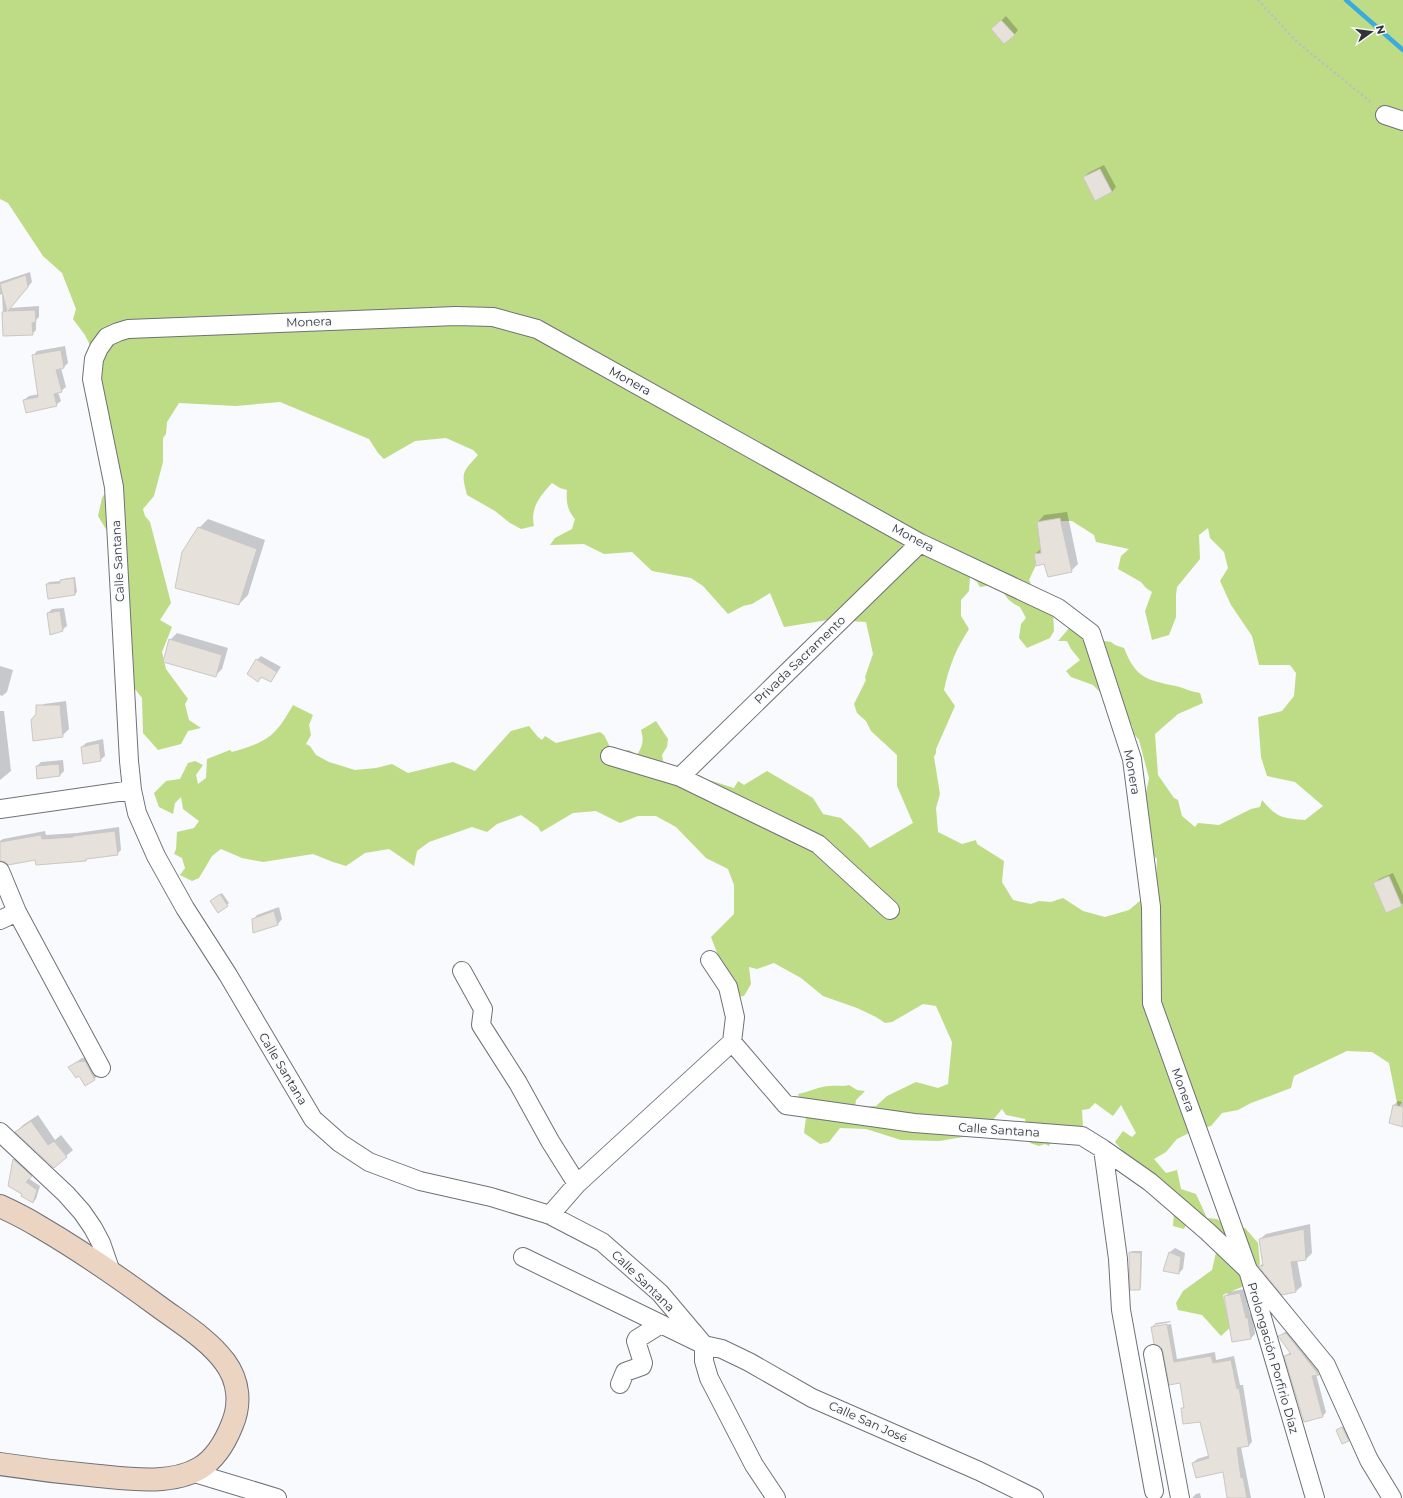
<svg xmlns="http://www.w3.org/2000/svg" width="1403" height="1498" viewBox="0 0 1403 1498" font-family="Montserrat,sans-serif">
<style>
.green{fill:#bedb85;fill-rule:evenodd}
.shadow{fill:#0003}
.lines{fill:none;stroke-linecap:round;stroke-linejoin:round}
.stream{stroke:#3babdf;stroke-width:4.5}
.building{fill:#e6e1da;stroke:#ccc7c1}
.street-casing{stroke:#6e7278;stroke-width:20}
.secondary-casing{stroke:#6e7278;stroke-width:24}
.path{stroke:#bcbec2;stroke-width:2.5;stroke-dasharray:2 3;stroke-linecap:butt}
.street{stroke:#fff;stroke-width:18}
.secondary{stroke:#ebd4c2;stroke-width:22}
.labels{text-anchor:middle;stroke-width:3;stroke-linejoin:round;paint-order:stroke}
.street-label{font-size:12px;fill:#323437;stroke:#f8fafe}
</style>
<rect width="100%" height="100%" fill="#f8fafe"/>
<path class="green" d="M0 0H1403V1101L1398 1108 1389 1063 1372 1052 1347 1051 1294 1076 1291 1088 1251 1103 1238 1110 1222 1113 1211 1126 1193 1131 1177 1139 1166 1152 1154 1159 1166 1173 1177 1170 1181 1189 1196 1194 1207 1218 1217 1219 1221 1222 1245 1228 1258 1243 1260 1264 1249 1284 1223 1295 1227 1314 1238 1320 1221 1336 1202 1315 1178 1310 1176 1303 1183 1291 1212 1270 1217 1248 1187 1223 1184 1229 1173 1226 1174 1211 1115 1142 1123 1131 1132 1137 1136 1133 1121 1105 1113 1116 1095 1103 1089 1109 1082 1110 1083 1128 1051 1142 1049 1146 1045 1144 1039 1146 1030 1143 1025 1119 1006 1115 1002 1109 992 1121 975 1135 939 1141 901 1140 866 1129 840 1128 829 1142 820 1144 804 1133 806 1118 798 1094C809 1092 820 1086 830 1086 837 1085 843 1087 849 1085L857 1090 865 1091 856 1100 855 1107 876 1106 887 1096 916 1082 938 1088 948 1084 952 1042 936 1006 923 1004 892 1022 885 1023 876 1017 857 1008 823 996 801 978 774 963 757 969 749 967 751 984 744 996 737 997 730 987 711 937 734 914V885L728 869 706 858 676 827 656 816H638L620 823 596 811 573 813 541 832 538 827 521 815 497 824 487 832 472 827 429 842 417 851 414 866 389 849 365 853 346 866 333 862 313 854 263 862 242 858 221 849 212 856 199 878 192 881 180 875 185 868 182 858 174 854 176 849 177 832 194 828 199 821 183 809 181 797 175 803 173 814 159 807 154 793 166 781 180 779 188 763 195 761 203 765 196 775 198 784 206 778 207 759 230 750 232 752C267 742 275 737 293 705L313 715 309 725 311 735 306 744 310 746 316 755 329 762 355 770 376 768 392 764 408 773 453 762 475 771 511 731 529 726 538 737 542 740 545 736 556 743 600 732 604 735 613 753 629 750 637 755C643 746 644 740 641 730L656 721 668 739 667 747 662 755 664 765 675 769 685 767 706 779 734 788 738 781 744 785 767 771 813 798 823 814 841 818 859 835 870 848 913 823 897 786V755L871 731 866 721 857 713 854 704 866 680 865 677 873 654 866 622 828 620 784 627 770 593 752 604 743 606 728 614 703 586 691 578 652 571 632 552 604 554 584 544 550 545 555 538 572 529 575 519C567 510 566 501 567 490L560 488 552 483C540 496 530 508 534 526L521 529 510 523 495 511 467 495C461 472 462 473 478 455L473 450 446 438 415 441 384 459 378 453 369 439 280 402 236 406 179 403 167 422 166 434 163 438V462L154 496 143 509 145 516 150 522 171 603 160 620 172 627 162 652 166 669 188 699 185 704 189 720 201 728 188 731 181 744 158 750 143 733 142 698 128 680 115 544 98 516 102 498 109 487 99 388 101 367 85 335 73 319 76 309 62 273 43 256 8 203 0 199ZM1044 520 1052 521H1072L1094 535 1096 542 1129 549 1121 556 1118 569 1141 582 1146 588 1152 592 1145 611 1152 640 1169 635 1176 617V595L1177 587 1200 559 1199 535 1208 528 1210 538 1224 552 1228 568 1220 581 1231 605 1252 636 1259 665H1290L1296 673 1294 696 1282 711 1258 717 1261 757 1267 776 1295 782 1323 806 1305 820C1282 818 1277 818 1262 800L1260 807 1251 809 1219 825 1198 823 1195 827 1182 816 1178 800 1174 798 1158 775 1155 734 1178 714 1203 703 1200 693C1192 692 1184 688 1176 686 1146 680 1136 678 1124 648L1115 645 1111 642 1098 640 1071 626 1058 641H1067L1071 649 1080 660 1066 671 1071 677 1093 685 1099 691 1109 708 1132 725 1134 734 1139 740 1149 778 1145 798 1146 847 1157 859 1156 879 1147 895 1129 910 1105 917 1083 911 1063 898 1051 902 1039 901 1031 904 1013 900 1002 882 1004 861 977 844 976 840 962 844 938 832 936 808 940 794 934 757 936 753V749L955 706 944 690C949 666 956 649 969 629L961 616V600L969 591 970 577 977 582 980 587 998 584C1004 594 1008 602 1020 607L1026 618 1021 624 1019 638 1027 648 1050 638 1054 631 1053 610 1035 592 1029 580 1044 548Z"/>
<path class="shadow" d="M1006 16 1018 30 1014 35 997 25Z
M1104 165 1116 187 1112 192 1084 177 1088 173Z
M30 272 32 282 10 308 39 306V317L36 320V330L32 334 4 335 2 294 0 295V282Z
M65 346 68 363 64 367 61 368 66 387 61 391 58 392 61 401 56 405 24 400 29 396 39 394 33 356 37 351Z
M1067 512 1078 564 1071 571 1045 563 1035 554 1042 548 1038 522 1044 515Z
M208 519 265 540 248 595 239 604 199 528Z
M75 577 77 592 75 594 47 584 49 582 61 581 63 579Z
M64 608 67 626 62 630 48 613 52 609Z
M177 633 228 648 222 669 215 676 170 640Z
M261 656 281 667 271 681 262 677 258 681 257 660Z
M0 666 13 670 7 692 2 696 0 695Z
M66 701 69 729 62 736 37 714V711L44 704Z
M0 711H4L11 771 0 780Z
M103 739 105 756 100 760 82 747 86 743Z
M63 760 64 771 60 775 37 766 41 762Z
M119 827 121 850 117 854 88 858 86 860 36 859 0 852V841L3 839 45 831 46 835 77 833Z
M1393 873 1403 895V903L1401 905 1375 883 1379 879Z
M222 893 229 903 219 911 213 900Z
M279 907 282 919 278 924 254 931 253 920 257 915Z
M89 1057 99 1075 94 1079 69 1067 82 1058Z
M1398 1101 1403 1102V1126L1394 1105Z
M38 1115 55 1140 61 1135 73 1150 66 1156 16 1132 23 1125Z
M17 1156 34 1172 28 1178 40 1186 36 1199 33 1202 9 1186 14 1159Z
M1310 1224 1312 1253 1306 1259 1297 1260 1302 1286 1296 1291 1283 1294 1260 1266 1264 1262 1260 1239 1266 1234Z
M1175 1248 1185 1253 1183 1269 1179 1273 1164 1270 1170 1252Z
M1132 1251H1142L1141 1287 1139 1289 1130 1253Z
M1244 1289 1250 1314H1252L1255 1334 1251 1338 1225 1297 1229 1292Z
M1170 1321 1171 1322 1155 1325V1327L1171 1324 1177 1359 1215 1352 1216 1360 1234 1356 1240 1385H1243L1252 1442 1248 1446 1241 1447 1251 1498H1228L1224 1471 1193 1463 1197 1459 1210 1455 1201 1421 1182 1409 1185 1405 1180 1382 1152 1327 1156 1323Z
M1290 1330 1322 1370 1316 1374 1326 1412 1323 1416 1304 1421 1285 1356 1291 1352 1280 1336 1283 1333Z
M1344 1426 1350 1438 1348 1440 1337 1430Z
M1200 1493 1201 1498H1192L1196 1494Z"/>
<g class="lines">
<path class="stream" d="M1346 0 1403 50"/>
</g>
<path class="building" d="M1001 20 1015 35 1004 44 991 29Z
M1100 169 1112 192 1095 201 1083 177Z
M26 275 28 287 8 311 35 310 36 322 32 323 33 335 3 336 2 312 7 311 0 284Z
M61 350 64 368 56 370 62 392 54 394 57 406 26 413 23 400 38 397 32 355Z
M1060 518 1072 572 1048 577 1044 564 1036 566 1034 554 1041 553 1037 522Z
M198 527 257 549 239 605 175 588 182 552Z
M74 578 75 595 48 599 46 584 60 583V580Z
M60 611 63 631 50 635 47 613Z
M169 639 222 655 216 677 163 662Z
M256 659 277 672 271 682 261 677 258 682 247 674Z
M36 705H60L63 737 33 741 31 720 36 714Z
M99 743 101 761 83 764 81 747Z
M59 764 60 776 37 779 36 766Z
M115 831 118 855 86 859V861L36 865 35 860 8 865 6 862 0 861V842L41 835 42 839 73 837V836Z
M1389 876 1402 906 1386 913 1373 883Z
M220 894 228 906 218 913 210 901Z
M274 911 278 925 253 933 252 919Z
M85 1061 95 1080 85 1086 79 1076 76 1078 68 1067 77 1062Z
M1393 1105 1403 1107V1127L1389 1123Z
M31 1121 48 1145 54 1141 67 1157 54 1168 15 1132Z
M13 1159 32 1176 26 1182 37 1190 33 1203 21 1196 22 1194 8 1186Z
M1304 1229 1306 1260 1291 1262 1296 1292 1282 1295 1258 1266H1263L1259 1239Z
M1129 1252 1141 1253 1140 1290H1130Z
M1169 1252 1181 1257 1179 1274 1163 1271Z
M1240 1293 1246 1318H1248L1251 1339 1232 1342 1224 1296Z
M1167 1324 1174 1362 1211 1356 1213 1363 1231 1360 1237 1389 1239 1388 1249 1446 1237 1448 1241 1478 1243 1477 1247 1498H1227L1223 1472 1196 1478 1192 1463 1209 1458 1200 1422 1183 1424 1181 1408H1184L1180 1383 1169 1385 1163 1352 1161 1347 1154 1344 1151 1327Z
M1286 1333 1319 1375 1312 1376 1323 1417 1304 1422 1284 1356 1291 1354 1278 1336Z
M1342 1427 1349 1441 1342 1444 1336 1430Z"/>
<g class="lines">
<defs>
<path id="street" d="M1385 115 1403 121
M610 756 680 777 818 844 890 910
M680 777 920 543
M0 809 132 790
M0 871 17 912 101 1068
M0 920 17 912
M462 971 483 1009 481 1025 518 1083 550 1141 577 1184
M732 1042 786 1105 914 1123 1082 1136 1103 1149 1150 1182 1208 1232 1248 1270 1326 1365 1369 1460 1392 1498
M0 1132 66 1194 82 1212 93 1228 101 1243 111 1272
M1103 1149 1118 1259 1121 1310 1154 1491
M550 1215 577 1184 732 1042 735 1017 728 987 710 960
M523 1257 704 1345 722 1349 749 1362 812 1398 979 1471 1034 1498
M1153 1354 1180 1498
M620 1384 625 1372 642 1366 643 1363 636 1341 637 1339 661 1324
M191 1472 277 1498
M776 1498 754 1465 709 1378 704 1361V1345L660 1293 602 1242 550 1215 491 1197 420 1181 369 1162 340 1143 313 1119 228 975 185 908 156 856 137 813 132 790 129 761 114 487 92 379 94 359 99 348 107 337 118 332 128 329 456 316 493 317 537 329 920 543 1058 608 1091 633 1132 759 1151 907 1152 1003 1248 1270 1315 1498"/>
<path id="secondary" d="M0 1206C13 1212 27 1219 40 1227 81 1251 120 1278 158 1306 181 1323 208 1339 225 1362 239 1381 241 1404 232 1425 226 1440 215 1459 200 1468 172 1485 130 1479 99 1476 66 1473 33 1469 0 1464"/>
</defs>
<use href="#street" class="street-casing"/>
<use href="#secondary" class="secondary-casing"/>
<path class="path" d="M1258 0 1297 42 1373 104"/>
<use href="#street" class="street"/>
<use href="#secondary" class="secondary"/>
</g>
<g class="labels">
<g class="street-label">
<text transform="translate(309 322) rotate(-2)" y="4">Monera</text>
<text transform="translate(630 381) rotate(29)" y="4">Monera</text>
<text transform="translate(913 538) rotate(28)" y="4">Monera</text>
<text transform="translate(118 561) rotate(-93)" y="4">Calle Santana</text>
<text transform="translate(800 660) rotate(-44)" y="4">Privada Sacramento</text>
<text transform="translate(1132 772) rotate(80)" y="4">Monera</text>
<text transform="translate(283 1069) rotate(59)" y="4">Calle Santana</text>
<text transform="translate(1183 1090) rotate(70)" y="4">Monera</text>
<text transform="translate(999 1130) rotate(4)" y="4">Calle Santana</text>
<text transform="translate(643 1281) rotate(44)" y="4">Calle Santana</text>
<text transform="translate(1273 1358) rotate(74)" y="4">Prolongación Porfirio Díaz</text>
<text transform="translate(868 1422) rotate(24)" y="4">Calle San José</text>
</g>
</g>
<g transform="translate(1371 32) rotate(76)" stroke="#f8fafe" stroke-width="3" paint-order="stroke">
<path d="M0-3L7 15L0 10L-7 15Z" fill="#323437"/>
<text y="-6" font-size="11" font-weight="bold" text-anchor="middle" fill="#323437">N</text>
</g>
</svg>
